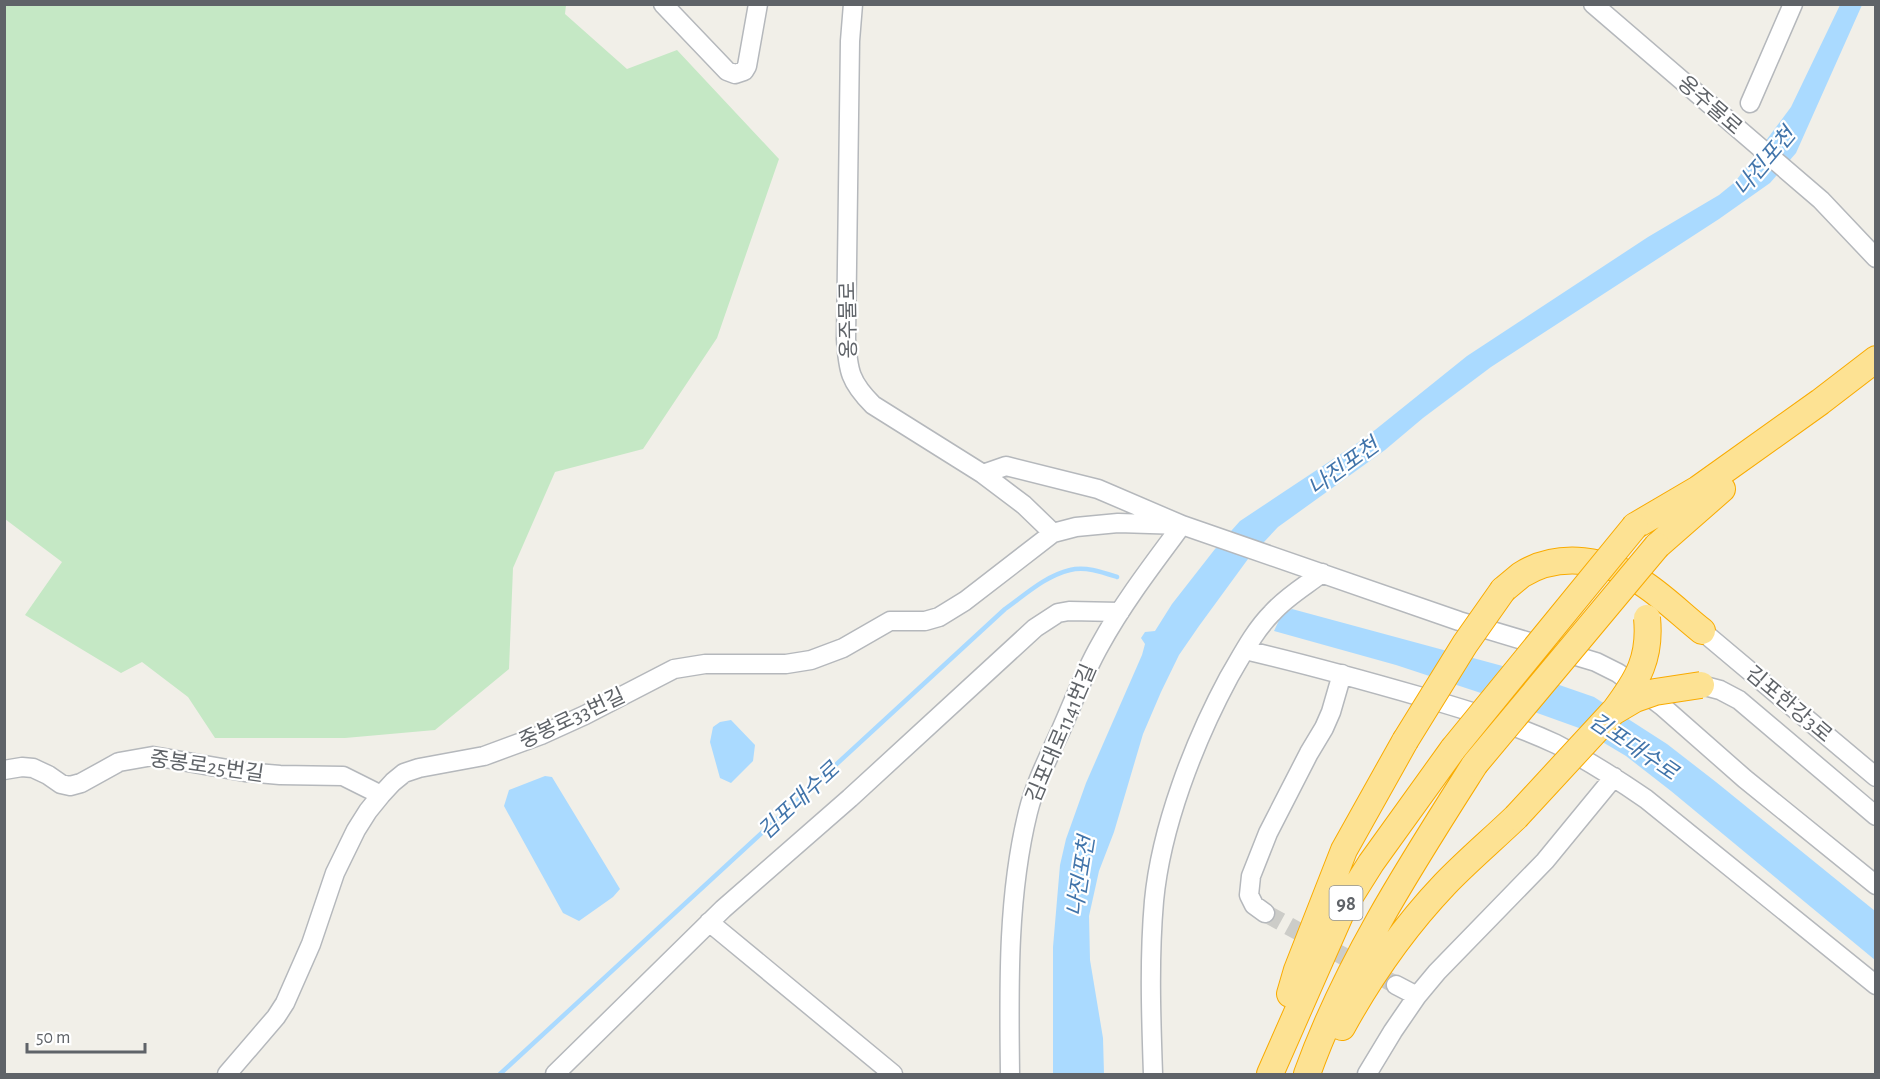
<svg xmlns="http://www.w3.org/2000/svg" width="1880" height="1079" viewBox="0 0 1880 1079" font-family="'Alegreya Sans','Noto Sans KR',sans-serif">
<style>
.green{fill:#c5e8c5}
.water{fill:#aadaff}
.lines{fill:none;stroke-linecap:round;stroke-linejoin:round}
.stream{stroke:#aadaff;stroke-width:4.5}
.minor-tunnel{stroke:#ccccc8;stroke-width:18;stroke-dasharray:18 9;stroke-linecap:butt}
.minor-casing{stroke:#b5b8bc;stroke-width:21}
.highway-casing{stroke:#f9ab00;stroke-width:28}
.minor{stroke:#fff;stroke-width:18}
.highway{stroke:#fde293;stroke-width:26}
.highway-bridge-casing{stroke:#f9ab00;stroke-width:28;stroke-linecap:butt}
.highway-bridge{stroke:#fde293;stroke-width:26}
.labels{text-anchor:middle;stroke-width:4.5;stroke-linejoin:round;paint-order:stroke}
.shield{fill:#fff;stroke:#8f9295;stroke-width:1.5}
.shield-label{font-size:20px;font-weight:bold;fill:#5f6368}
.street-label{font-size:21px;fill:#5f6368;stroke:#fff}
.water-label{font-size:22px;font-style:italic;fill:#4174aa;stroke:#fff}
</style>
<rect width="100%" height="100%" fill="#f1efe8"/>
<path class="green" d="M4 5H566L565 14 627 69 677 50 779 159 717 338 643 449 555 472 513 568 509 669 435 730 345 738H215L188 697 142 662 121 673 25 615 62 562 5 519Z"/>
<path class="water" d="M1840 5H1862L1796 153 1770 183 1719 219 1491 367 1423 418 1385 450 1278 527 1248 559 1199 626 1179 655 1161 692 1143 734 1114 832 1099 871 1089 916 1090 960 1103 1038 1104 1074H1053V947L1060 865 1066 839 1086 783 1142 655 1145 644 1141 638 1145 632 1155 631 1172 604 1215 549 1240 521 1365 438 1467 356 1648 237 1719 195 1735 182 1791 107Z
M1292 609 1510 668 1594 697 1667 744 1716 782 1875 911V960L1671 791 1626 756 1579 728 1487 695 1396 665 1274 631 1281 616Z
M731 720 755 745 753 761 731 783 720 778 710 742 713 727 720 722Z
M545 776 552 777 620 889 613 897 579 921 563 913 504 806 509 790Z"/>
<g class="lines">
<path class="stream" d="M500 1074 1005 609C1025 595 1045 576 1070 570 1085 566 1102 572 1117 577"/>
<path class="minor-tunnel" d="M1265 913 1396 985"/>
<defs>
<path id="minor" d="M663 4 727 71 735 74 744 71 747 66 758 4
M853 4 850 41 846 339C848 371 850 382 873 405L983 474 1024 505 1053 533
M1593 4 1821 200 1876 258
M1750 103 1793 4
M983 474 1006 466 1098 489 1182 525C1153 564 1123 603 1100 645 1084 673 1073 703 1060 732 1048 758 1035 784 1028 812 1007 897 1009 988 1010 1074
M1702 631 1876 777
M1245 650C1305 664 1363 680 1422 697 1467 710 1513 724 1556 744 1587 760 1617 779 1646 799L1876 985
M1701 685 1720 690 1739 700 1876 816
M4 770 22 767 33 768 48 775 61 784 70 786 81 783 119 762 153 756 245 772 280 775 343 776 381 795
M1265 913 1254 905 1249 895 1251 876 1268 833 1309 753 1324 728 1331 712 1342 674
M709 922 893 1074
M1396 985 1417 996
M227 1074 276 1017 285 1003 311 944 335 873 356 830 368 811 381 795 393 782 404 773 419 768 484 756 541 735 585 715 674 669 705 664H786L811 660 843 648 890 621H925L939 617 965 601 1053 533 1076 527 1118 523 1182 525 1459 621 1596 662 1618 673 1662 706 1745 779 1876 885
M555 1074 723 909 850 798 1035 628 1058 613 1069 611 1120 612
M1153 1074C1151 1017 1149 958 1154 901 1161 827 1194 742 1229 677 1242 655 1254 631 1272 613 1286 597 1305 586 1322 573
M1367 1074 1393 1031 1417 996 1437 972 1545 861 1614 777"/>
<path id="highway" d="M1635 526 1698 489 1820 402 1876 359
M1657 546 1722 489
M1503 590C1509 585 1515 580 1521 575 1559 551 1609 559 1644 584 1665 598 1683 616 1702 631
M1290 994 1297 970 1344 850 1405 741
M1342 1027C1370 976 1405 926 1445 884 1467 861 1492 840 1516 817
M1270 1074 1344 906 1371 863 1453 749
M1307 1074C1347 963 1412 863 1475 764"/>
</defs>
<use href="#minor" class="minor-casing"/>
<use href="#highway" class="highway-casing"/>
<use href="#minor" class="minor"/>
<use href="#highway" class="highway"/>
<defs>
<path id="highway-bridge" d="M1615 710C1638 679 1651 658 1647 618
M1405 741 1465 644 1503 590
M1453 749 1635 526
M1475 764 1657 546
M1516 817 1613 712 1635 699 1655 692 1701 685"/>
</defs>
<use href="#highway-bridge" class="highway-bridge-casing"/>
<use href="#highway-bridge" class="highway-bridge"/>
</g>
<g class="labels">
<rect class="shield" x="1329.5" y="886" width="33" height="34" rx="4.5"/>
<g class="shield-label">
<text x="1346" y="910">98</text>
</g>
<g class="street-label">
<text transform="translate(1710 105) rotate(41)" y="7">옹주물로</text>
<text transform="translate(848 320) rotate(-91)" y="7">옹주물로</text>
<text transform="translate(1789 704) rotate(40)" y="7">김포한강3로</text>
<text transform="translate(572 718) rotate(-25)" y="7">중봉로33번길</text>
<text transform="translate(1061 733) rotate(-67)" y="7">김포대로1141번길</text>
<text transform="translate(207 766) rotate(8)" y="7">중봉로25번길</text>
</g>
<g class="water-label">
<text transform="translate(1764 161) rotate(-50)" y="8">나진포천</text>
<text transform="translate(1343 466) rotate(-36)" y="8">나진포천</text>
<text transform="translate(1634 746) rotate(34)" y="8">김포대수로</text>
<text transform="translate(798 800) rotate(-43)" y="8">김포대수로</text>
<text transform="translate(1080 876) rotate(-81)" y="8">나진포천</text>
</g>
</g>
<rect width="1880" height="1079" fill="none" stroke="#5f6368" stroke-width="12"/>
<path d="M27 1043v9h118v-9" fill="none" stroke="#5f6368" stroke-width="3"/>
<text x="36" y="1043" font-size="18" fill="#5f6368" stroke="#ffffff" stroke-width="4.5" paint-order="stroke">50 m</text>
</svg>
